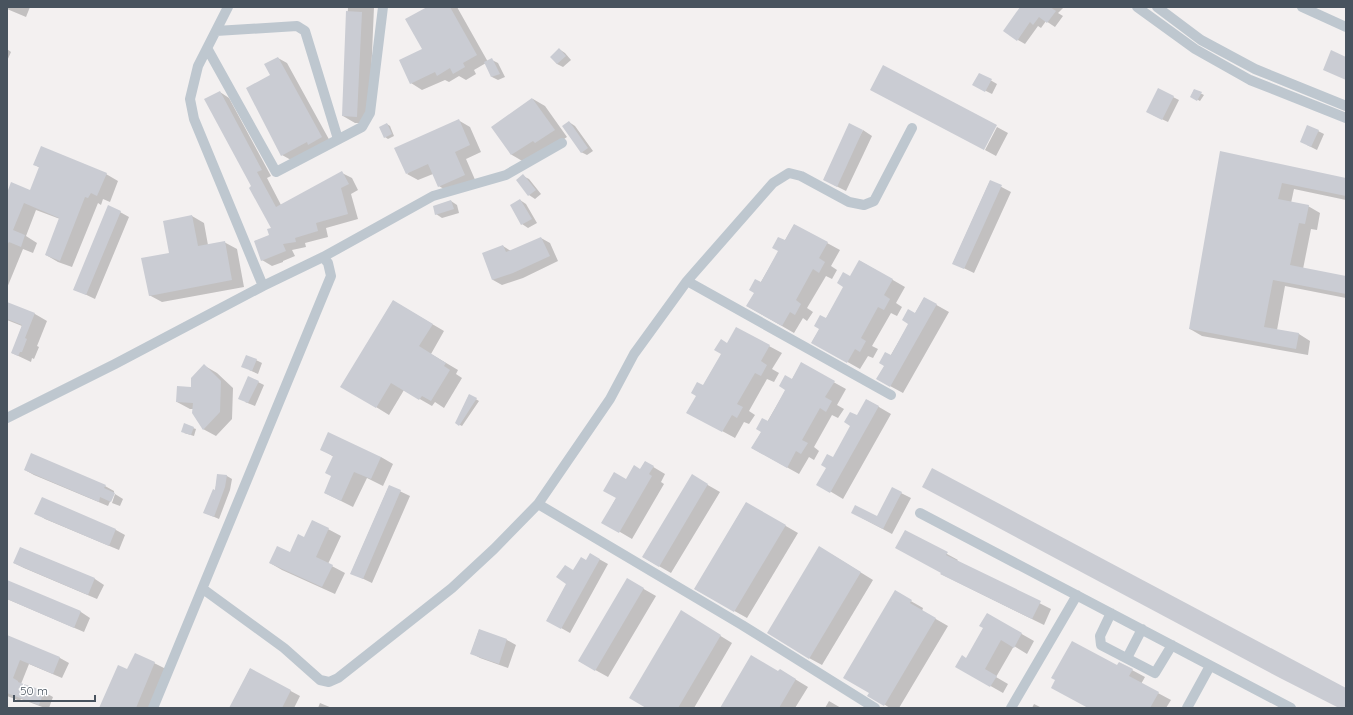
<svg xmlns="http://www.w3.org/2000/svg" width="1353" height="715" viewBox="0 0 1353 715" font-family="Quicksand,sans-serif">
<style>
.shadow{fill:#0003}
.building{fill:#caccd3}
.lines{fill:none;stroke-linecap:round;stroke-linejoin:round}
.street{stroke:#bec7cf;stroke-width:10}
</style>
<rect width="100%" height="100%" fill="#f3f0f0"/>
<path class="shadow" d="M7 7H30L26 17 7 9Z
M348 7H374L369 123H355L343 116Z
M429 7H457L488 62 492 60 498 63 505 77 498 80 492 77 486 63 474 70 476 74 466 80 459 76 449 82 445 80 422 90 411 83 423 50Z
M1021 7H1064L1058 13 1063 16 1055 27 1046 21 1041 28 1038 26 1025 44 1018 40Z
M7 49 11 52 7 61Z
M559 49 565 53 571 60 563 67 557 64 551 57Z
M278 58 287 63 331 143 291 160 282 155 271 75Z
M980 74 997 84 992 94 974 85Z
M1194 90 1204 95 1200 101 1191 96Z
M220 92 229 98 271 176 267 178 281 205 342 173 352 178 358 190 351 194 358 219 326 228 328 237 305 243 306 247 292 250 295 256 283 261V262L272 266 262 260 255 241 271 236 272 229 253 187Z
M1173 97 1179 100 1168 122 1153 115Z
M533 99 545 106 567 137 548 150 524 162 512 155 493 127Z
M458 120 470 127 481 152 466 159 476 182 450 193 439 186 433 174 418 180 407 174Z
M569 122 575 126 593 151 587 155 581 152Z
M387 124 390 126 394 136 388 139 385 137Z
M997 127 1008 133 996 156 985 150Z
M863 130 872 136 846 191 834 185Z
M1318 131 1324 134 1317 150 1307 145Z
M1221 153 1346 179V200L1294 189 1291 203 1308 206 1320 213 1317 230 1311 229 1303 269 1346 277V298L1285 286 1277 330 1299 334 1310 341 1308 355 1202 336 1190 329Z
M35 165 106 174 118 181 110 202 103 199 101 205 98 203 72 267 58 262 46 255 60 219 36 210 26 236 37 243 33 253 23 249 7 288V196L31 191 40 168Z
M523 176 529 179 541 194 535 199 529 195Z
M990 181 1011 192 974 273 953 263Z
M520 200 526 204 537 223 528 228 522 224Z
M451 201 457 205 459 213 442 218 436 214Z
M120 212 129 217 95 299 74 289Z
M192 216 204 223 208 245 224 242 237 249 244 287 162 302 149 295 170 253Z
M794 225 840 250 831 266 837 270 832 279 826 276 807 308 813 312 807 321 803 318 794 333 747 306Z
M541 238 550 243 558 261 523 278 502 285 493 280 484 253 503 246 511 251Z
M860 261 905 287 896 303 902 307 897 316 891 313 872 346 878 349 873 358 868 356 860 369 812 342Z
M924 298 949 312 903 393 877 379Z
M393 301 444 331 431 354 458 370 456 374 462 378 444 408 435 402 432 406 404 390 389 415 342 386Z
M7 303 35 314 47 321 37 346 39 347 34 359 32 358 31 362 12 353 22 326 7 320Z
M727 345 769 346 782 353 772 369 779 373 774 382 767 379 749 411 755 415 749 424 744 422 735 438 700 419 703 386Z
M256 360 262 363 258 374 249 370Z
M801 364 846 389 837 405 844 409 838 418 832 415 814 447 819 451 814 460 809 457 799 474 752 448Z
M205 366 217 373 233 388 232 419 216 436 203 429 193 409H190L177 402 192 388Z
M258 382 264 385 255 406 245 402Z
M469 395 479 401 462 426 456 423Z
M867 400 891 414 843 499 818 484Z
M193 428 196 429 194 436 184 433Z
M321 449 381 457 393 464 383 486 367 478 353 507 325 493 332 476 334 457Z
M645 462 665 474 661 482 664 484 632 539 603 522 626 480 640 470Z
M25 470 105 486 114 491V493L108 506 34 475Z
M218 475 227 476 232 479 230 490 219 519 205 513 215 491Z
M692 476 720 492 671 573 643 557Z
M389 486 410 496 372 583 351 573Z
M901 493 911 498 892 534 862 518 878 517Z
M115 494 123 499 120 506 112 503Z
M42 498 116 530 125 535 119 550 45 519 36 513Z
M746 503 798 533 747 618 695 589Z
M313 521 341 536 328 564 345 573 335 594 282 570 270 563 291 553 305 538Z
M905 531 958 560 957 561 1051 609 1044 625 941 574 942 573Z
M21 548 95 579 104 585 97 599 24 568 14 563Z
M590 554 608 564 570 633 547 620 574 571 587 561Z
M831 554 873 580 822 665 809 658Z
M628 580 656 596 608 677 579 661Z
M7 581 81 612 90 618 84 632 7 599Z
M895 592 923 608 922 611 948 626 899 708H890L869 695Z
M987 614 1034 641 1027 654 1014 646 996 677 1008 684 1003 693 957 667 967 659 984 628Z
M693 619 732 643 694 708H648Z
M479 630 507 640 516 645 508 668 480 658 471 653Z
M7 636 60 658 69 663 62 678 29 664 21 684 44 692 53 697 49 708H45L21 699 20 701 7 696Z
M154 663 166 669 151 708H100L128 671Z
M1119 663 1145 677 1141 684 1171 700 1166 708H1089L1056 680 1117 667Z
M250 669 300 696 294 708H230Z
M780 670 808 687 795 708H721Z
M829 701 841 708H825Z
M320 703 332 708H318Z
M1034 704 1042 708H1032Z"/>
<path class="building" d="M427 7H450L477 55 463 63 465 67 453 74 450 68 437 76 435 72 410 84 399 60 422 49 405 19Z
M1020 7H1050L1056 11 1047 23 1039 17 1033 25 1030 22 1017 41 1003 31Z
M346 11 362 12 357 117 342 116Z
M559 48 566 56 557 64 550 57Z
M1331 50 1346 57V80L1323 70Z
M278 57 322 137 308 145 307 142 281 156 246 88 270 75 264 64Z
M492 58 500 74 491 77 484 62Z
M883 65 997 125 984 150 870 90Z
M979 73 992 79 985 92 972 85Z
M1158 88 1174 96 1162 120 1146 112Z
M1194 89 1202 92 1197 101 1190 97Z
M220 91 262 170 257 172 276 207 342 171 349 184 341 188 348 214 316 223 318 231 295 238 296 242 283 244 286 251 261 261 254 241 269 235 267 229 271 228 249 188 251 186 204 99Z
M532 98 555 130 535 143 533 141 511 155 491 127Z
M459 119 470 145 455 152 465 175 438 187 428 164 406 174 394 148Z
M569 121 588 148 581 153 562 126Z
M387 123 392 134 384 138 379 127Z
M849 123 863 130 837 187 823 180Z
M1307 125 1319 130 1311 147 1300 142Z
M41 146 107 173 97 196 91 193 88 198 85 197 60 261 45 255 59 218 24 203 13 230 25 235 21 247 9 242 7 245V193L11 182 30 190 39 167 33 165Z
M1220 151 1346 178V196L1282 183 1278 199 1309 205 1305 224 1299 223 1290 265 1346 276V294L1273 280 1264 327 1299 333 1296 349 1189 329Z
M523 174 536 190 528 196 516 180Z
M990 180 1002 185 964 269 952 264Z
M520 199 532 219 521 225 510 205Z
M451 200 454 209 435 215 433 206Z
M108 205 121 211 86 295 73 290Z
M192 215 198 246 225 241 232 280 149 296 141 258 169 253 163 221Z
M794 224 828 242 819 258 825 262 819 273 813 269 796 300 801 304 795 315 790 312 782 326 746 306 754 293 749 290 755 279 761 282 778 251 772 248 778 237 785 240Z
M541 237 550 256 513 273 492 280 482 253 503 245 506 252Z
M859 260 893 279 884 295 890 299 884 310 878 307 861 338 866 341 860 352 855 349 847 363 811 343 819 329 814 326 820 315 826 318 843 287 837 283 843 272 850 276Z
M924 297 937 304 890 387 876 379 884 366 879 363 885 352 891 355 908 324 902 320 908 309 915 313Z
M393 300 433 324 419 346 446 363 444 366 450 370 431 401 422 396 419 400 391 383 376 408 340 387Z
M7 302 35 313 25 338 27 339 22 352H20L18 356 11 353 22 325 7 319Z
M736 327 770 345 761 361 767 365 761 376 755 373 737 404 743 407 737 418 732 415 722 432 686 413 696 396 691 393 697 382 703 385 721 354 714 350 721 339 727 343Z
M246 355 257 359 252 371 241 367Z
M801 362 835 381 825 397 832 401 826 412 820 408 802 440 808 443 801 454 796 451 787 468 751 448 761 432 756 429 762 418 768 421 785 390 779 386 785 375 792 379Z
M204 364 221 381 220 412 203 430 192 413 193 403 176 402 177 386 191 387V378Z
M248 376 259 381 248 403 238 399Z
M469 394 477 398 459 426 455 423Z
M866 399 879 406 830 493 816 485 826 468 821 465 827 454 833 457 850 426 844 422 850 412 857 415Z
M184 423 194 427 191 435 181 432Z
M328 432 381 457 371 479 354 472 341 501 324 493 331 476 325 473 333 456 320 450Z
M31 453 106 485 104 488 115 493 111 502 100 497 99 502 24 470Z
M645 461 654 466 649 474 652 476 619 533 601 523 616 498 603 491 614 472 626 479 634 465 640 469Z
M932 468 1346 688V708H1339L1280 678 922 487Z
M217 474 227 475 225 487 214 517 203 513 213 489 215 490Z
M692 474 708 484 659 567 642 557Z
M389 485 401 490 363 579 350 574Z
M892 487 902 492 883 529 851 513 855 505 877 516Z
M42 497 116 529 109 546 34 514Z
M746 502 786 525 734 612 694 589Z
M312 520 329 528 316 557 333 565 322 587 269 563 277 546 290 552 298 534 304 537Z
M905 530 948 552 946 555 1041 601 1032 619 940 574 941 573 895 548Z
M819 546 861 572 809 659 767 633Z
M20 547 95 578 88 595 13 563Z
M590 553 600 559 561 629 546 621 566 584 556 577 565 565 573 570 581 557 586 560Z
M627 578 644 588 595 671 578 661Z
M7 580 81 611 74 628 7 599Z
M895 590 912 600 910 603 936 618 884 706 867 696 869 693 843 678Z
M681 610 721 635 678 708H646L629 698Z
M987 613 1022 633 1014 648 1001 640 985 669 997 676 990 687 955 667 962 655 966 658 983 628 979 626Z
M479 629 507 639 499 664 470 654Z
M7 635 60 657 53 674 20 660 13 678 18 681V682L44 691 39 705 7 693Z
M1072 641 1117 665 1119 662 1133 669 1129 676 1159 692 1150 708H1088L1051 688 1055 680 1051 678Z
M135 653 155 662 136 708H99L118 665 127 669Z
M751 655 778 671 780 669 796 679 779 708H720Z
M250 668 291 690 282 708H229Z"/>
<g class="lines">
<path class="street" d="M228 7 198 66 190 99 194 119 263 286
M1137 7 1195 49 1250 80 1346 118
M1157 7 1201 40 1255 69 1346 106
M1302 7 1346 27
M216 31 297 26 305 31 338 139
M207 48 276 172 362 127 370 113 383 7
M687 281 891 395
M7 418 115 364 263 286 323 257 433 196 506 175 562 143
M538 504 742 625 875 708
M920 513 1291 708
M203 589 284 648 320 680 329 682 338 678 452 588 494 549 538 504 610 399 634 354 687 281 773 183 789 173 801 176 849 202 864 205 874 201 912 128
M1111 613 1100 636 1101 645 1155 673 1172 645
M1127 658 1142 629
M153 708 331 276 328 263 323 257
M1011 708 1077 595
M1187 708 1210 666"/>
</g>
<rect width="1353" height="715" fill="none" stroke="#48535e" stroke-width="16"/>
<path d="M14 695v6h81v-6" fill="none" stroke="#48535e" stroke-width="2"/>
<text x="20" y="695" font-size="12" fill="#48535e" stroke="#ffffff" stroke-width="3" paint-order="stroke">50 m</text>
</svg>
